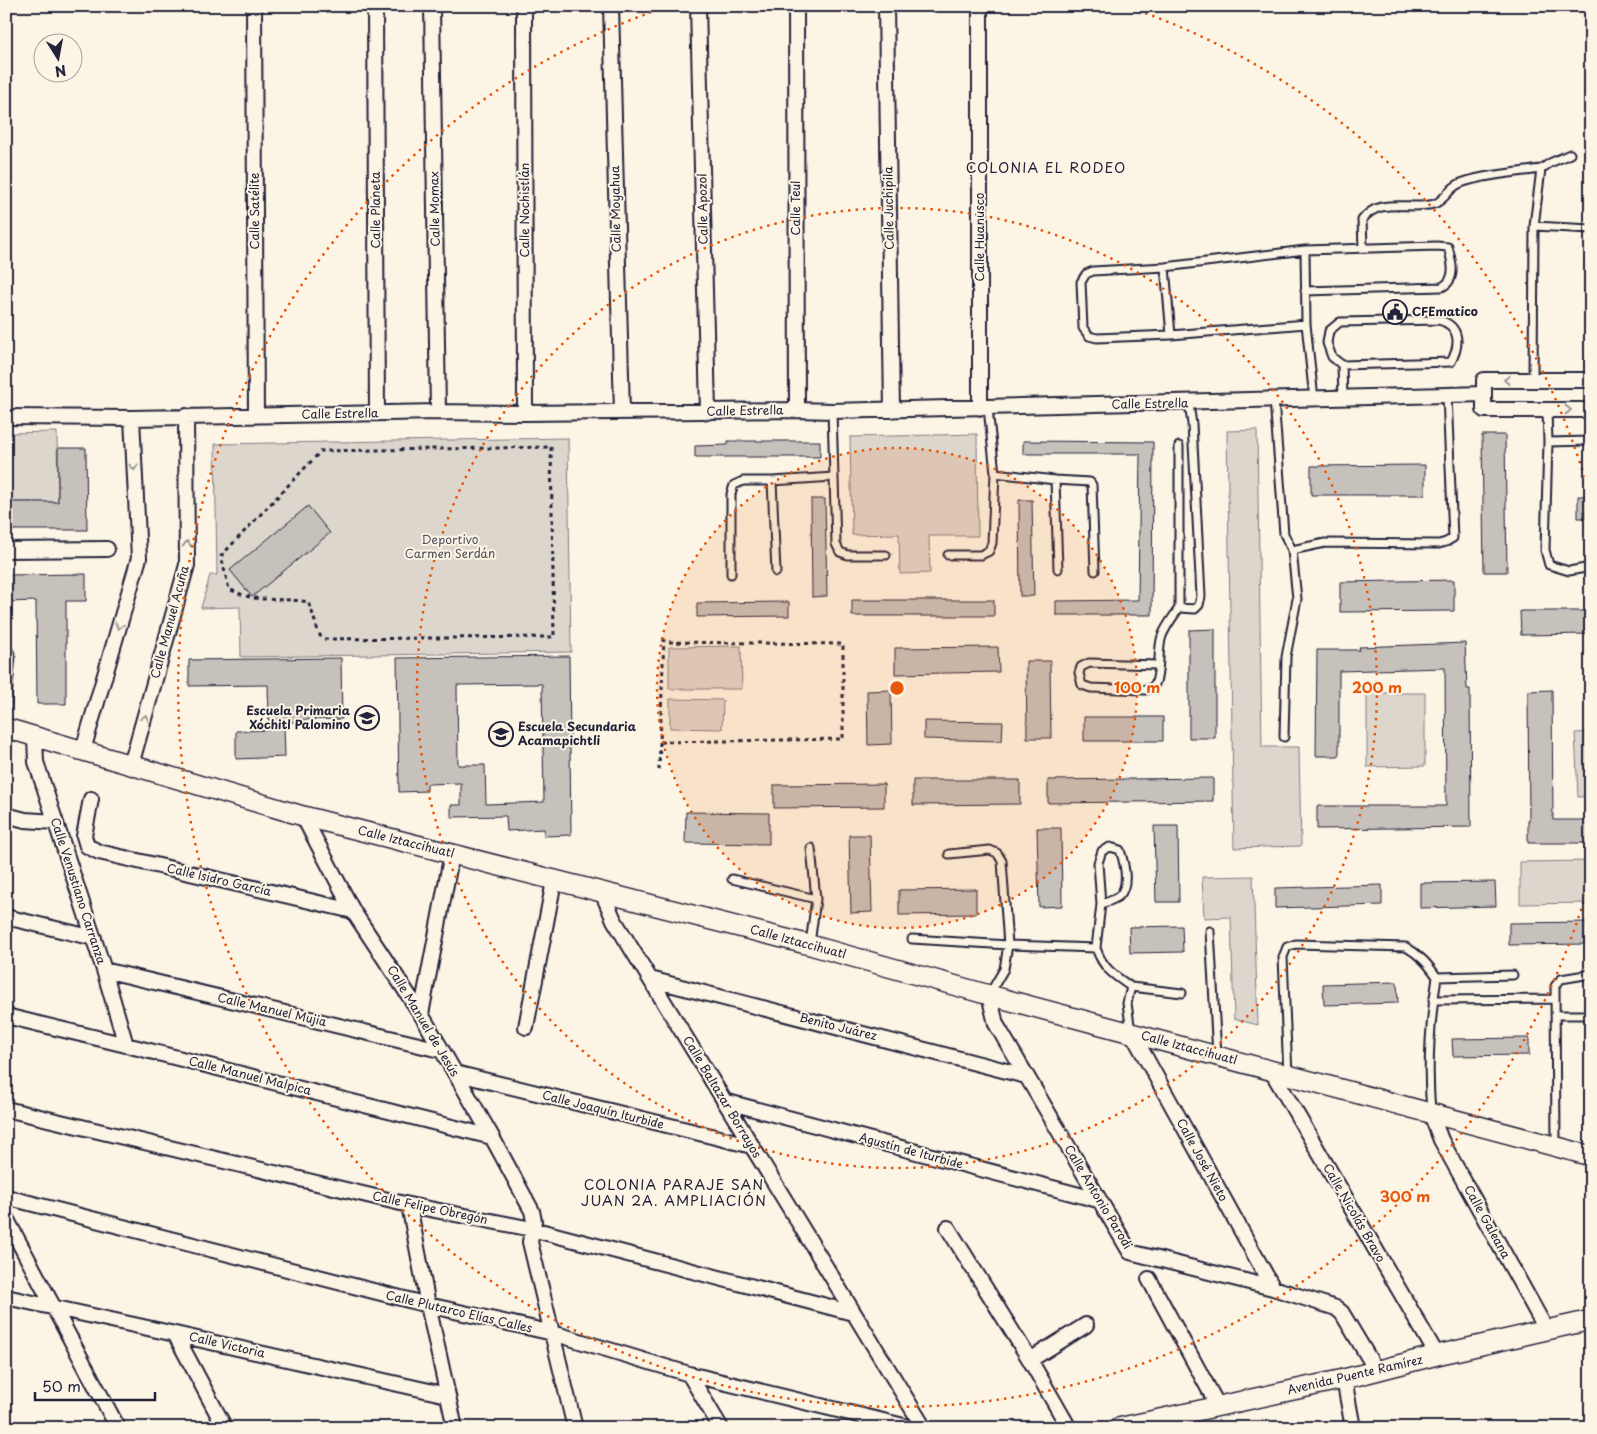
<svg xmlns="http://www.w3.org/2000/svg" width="1597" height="1434" viewBox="0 0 1597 1434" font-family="'Playpen Sans',sans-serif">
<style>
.green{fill:#dcd6cc;stroke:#7f7c84}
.building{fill:#c6c1bb;stroke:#22223b;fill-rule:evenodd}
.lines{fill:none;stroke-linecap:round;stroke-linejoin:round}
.lane-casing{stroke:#22223b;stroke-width:11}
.street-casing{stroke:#22223b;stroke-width:18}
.secondary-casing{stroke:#22223b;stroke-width:22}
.path{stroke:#22223b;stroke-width:3;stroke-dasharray:4 4;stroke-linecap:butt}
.lane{stroke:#fcf5e5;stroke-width:7}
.street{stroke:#fcf5e5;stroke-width:14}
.secondary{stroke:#fcf5e5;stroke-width:19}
.oneway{stroke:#9a9698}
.ring{fill:none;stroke:#e8590c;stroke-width:2.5;stroke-dasharray:2.5 5}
.labels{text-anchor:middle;stroke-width:4;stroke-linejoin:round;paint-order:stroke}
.street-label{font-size:12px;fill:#22223b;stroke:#fcf5e5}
.poi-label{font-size:12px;font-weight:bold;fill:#22223b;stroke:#fcf5e5;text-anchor:start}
.park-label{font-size:12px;fill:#504f5f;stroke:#fcf5e5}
.neighbourhood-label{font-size:14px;letter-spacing:1px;fill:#22223b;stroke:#fcf5e5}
.centre{fill:#e8590c;stroke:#fcf5e5;stroke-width:2.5}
.ring-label{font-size:15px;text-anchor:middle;font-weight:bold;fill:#e8590c;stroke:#fcf5e5;stroke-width:4;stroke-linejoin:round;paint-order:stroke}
</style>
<rect width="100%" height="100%" fill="#fcf5e5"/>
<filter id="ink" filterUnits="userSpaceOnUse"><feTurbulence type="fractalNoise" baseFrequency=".02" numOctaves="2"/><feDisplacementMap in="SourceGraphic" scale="10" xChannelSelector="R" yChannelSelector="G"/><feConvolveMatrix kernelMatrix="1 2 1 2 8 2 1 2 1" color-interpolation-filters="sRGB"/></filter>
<g filter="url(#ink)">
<path class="green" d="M1257 430 1262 747H1299L1301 846 1234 848 1227 431Z
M57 432 58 502H6V433Z
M977 434 978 536H929L930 573 900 574 899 534 852 535 850 437Z
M568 438 571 652 241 657 240 607 201 608 210 575H217L215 444Z
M741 646 742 689H669V647Z
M1367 693H1425V766L1367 767Z
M670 699 723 700 722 729 670 728Z
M1591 732V796L1578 797 1575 733Z
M1591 861V903L1520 904V862Z
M1253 876 1258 1025 1234 1019 1231 917 1204 918 1202 877Z"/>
<path class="building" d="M1482 435H1505L1507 572H1484Z
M728 441H820V457H695V446L728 445Z
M1023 441 1153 442 1152 615H1056V601L1138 600 1140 454H1023Z
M58 448H86L87 530H6V502H58Z
M1425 465V495H1311V466Z
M1578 496H1591V518H1578Z
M811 499H825L827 596 812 597Z
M1019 500H1032L1034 596H1020Z
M308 506 330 533 252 597 230 570Z
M86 574V601H66V704H37L36 601 6 602V575Z
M1454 580V611L1340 612V582Z
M852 600H994V616H852Z
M789 602V616L697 617V603Z
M1520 611H1591V634L1521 635Z
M1215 629V738H1189V630Z
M1465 643 1467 689H1470L1471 827 1317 829V806H1446L1445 668 1339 671V756H1316L1317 650H1360L1359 647Z
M998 647 999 672 895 674V648Z
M569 656 571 835 544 836V829L507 831 506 816 451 817V805H461V783L427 784V791L399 792 397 658ZM542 684 544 802 486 804 485 765H458L457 685Z
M341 658 342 719 295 720V722H284L285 757 236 759V731L269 730 268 685 189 686V660Z
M1026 661H1050L1051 738H1027Z
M891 690 892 744 868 745 867 691Z
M1552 690 1553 820H1591V843H1528V821H1529L1528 691Z
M1084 717H1163V741H1084Z
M924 721 1003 722 1002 741 924 739Z
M1213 778V801L1048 803V780Z
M913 780H1020V804L913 805Z
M884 784V807L774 808V785Z
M686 812 769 813V844L685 843Z
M1154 826H1178L1179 902H1156Z
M1037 828H1061L1062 906 1039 907Z
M849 835H870L872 912 851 913Z
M1495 882 1496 906 1420 908V883Z
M1382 885V905L1275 908V888Z
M976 889V914L899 915V890Z
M1591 922V944L1509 945V923Z
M1182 926 1183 952 1130 953 1129 927Z
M1397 982 1398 1003 1324 1005 1323 984Z
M1529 1038V1055L1453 1056 1452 1039Z"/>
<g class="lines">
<defs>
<path id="lane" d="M1534 226 1591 229
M1363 248 1362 220C1380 196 1409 211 1434 204 1444 201 1448 190 1457 185 1472 176 1521 172 1541 169
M1305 250 1306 324 1314 399
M1165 267 1171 335
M1305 291 1442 287C1457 280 1452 261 1448 247L1437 246 1305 250 1165 267 1093 271 1086 274 1081 282 1083 328 1089 336 1097 338 1171 335 1306 324
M1439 320C1461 326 1460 345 1451 362L1342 365 1332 357 1327 343 1329 331 1340 322Z
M1342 365 1343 398
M1533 380 1534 226 1541 169 1550 163 1570 154
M1274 399 1284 534 1292 550 1297 599 1286 657 1284 737
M1547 410 1548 442 1545 550 1549 565 1569 571 1591 567
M832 411 836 544 840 552 848 555H886
M1548 442 1591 441
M995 473 1055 480 1090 482 1092 485 1095 571
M1055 480 1058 569
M1292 550 1325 543 1439 544 1446 542 1453 538 1447 395
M948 555H981L989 551 992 543 995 473 988 408
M776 572 772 481 834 477
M731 574V494L734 485 743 481H772
M1179 608V446
M6 646 11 656 6 707
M1158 665 1089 663 1081 667 1079 673 1082 685 1091 688 1145 690C1149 689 1153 688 1155 684 1161 673 1157 650 1162 636 1166 626 1173 617 1179 608L1195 609 1199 605 1201 596 1192 424 1189 404
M949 854 990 850 997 853 1002 861 1008 945 1004 969 990 993
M732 879 816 899
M1210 931 1217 1055
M912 939 1008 945 1096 948 1101 904C1107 902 1114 900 1119 896 1130 885 1124 862 1120 850L1110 847 1102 851 1098 863 1101 904
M810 944 816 899 811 848
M1096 948C1103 969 1114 975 1131 987
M1437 977 1513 975
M1433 1000 1554 999
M1555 1015H1591
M1131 1032 1127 1003 1131 987 1182 993
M1288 1075 1283 957 1287 947 1296 944 1406 947C1420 955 1428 964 1437 977 1430 1021 1427 1066 1431 1111
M1556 1144 1555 986 1561 979 1591 974"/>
<path id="street" d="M254 6 256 415
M375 6 377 413
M432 6 438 412
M524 6 525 413
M611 6 622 412
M698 6 708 412
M796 6 797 410
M886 6 892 410
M980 6V408
M1591 380H1484V410H1591
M6 417 132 418 438 412 525 413 797 410 832 411C1049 406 1266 400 1484 394
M6 550 107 549
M35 737 36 762 104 970 126 1045
M83 750 139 558 132 418
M131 765 187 565 186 416
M91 799 84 836 87 846 99 852 353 911
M6 815 25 820 55 822
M303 816 353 911 421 1014 492 1137 532 1211 534 1221 530 1242 575 1428
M602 892 614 920 924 1428
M6 917 94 938
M104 970 440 1050
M650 979 1026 1076
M989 995 996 1024 1130 1252 1273 1288 1336 1308 1342 1313 1376 1370
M421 1014 452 853
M6 1016 126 1045 492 1137
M526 1027 554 881
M1132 1033 1273 1288
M1271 1070 1437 1355
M455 1073 752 1146
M724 1101 1098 1200
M6 1109 409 1205 532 1229 853 1313
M1431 1114 1441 1140 1546 1329
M6 1197 428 1305 553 1333 689 1374 912 1428
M409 1205 428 1305 455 1428
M6 1218 118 1428
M948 1228 1030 1360 1069 1428
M1149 1279 1218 1406
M6 1297 175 1334 447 1395
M175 1334 225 1428
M1030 1360 1086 1325
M689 1374 721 1428
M1344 1379 1353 1428"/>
<path id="secondary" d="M6 728 303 816 810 945 989 995 1591 1156
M1118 1428 1344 1379 1437 1355 1591 1320"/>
</defs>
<use href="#lane" class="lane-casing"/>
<use href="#street" class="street-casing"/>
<use href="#secondary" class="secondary-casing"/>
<path class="path" d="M551 447 554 637 322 639C315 627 314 614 308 602 293 599 279 600 264 599 251 599 240 594 229 589L221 556 321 451Z
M660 742 843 739V644L665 642
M659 770 664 638"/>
<use href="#lane" class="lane"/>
<use href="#street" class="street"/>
<use href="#secondary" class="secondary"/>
</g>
<defs><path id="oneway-chevron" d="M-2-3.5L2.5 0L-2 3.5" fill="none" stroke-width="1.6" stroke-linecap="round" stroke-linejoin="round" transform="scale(1.25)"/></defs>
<g class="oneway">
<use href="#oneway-chevron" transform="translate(1507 380) rotate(-180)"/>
<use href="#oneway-chevron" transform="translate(1568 410)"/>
<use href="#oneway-chevron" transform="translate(134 467) rotate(87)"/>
<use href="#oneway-chevron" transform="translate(187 544) rotate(-91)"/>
<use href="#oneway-chevron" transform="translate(119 626) rotate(106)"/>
<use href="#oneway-chevron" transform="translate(145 718) rotate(-74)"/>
</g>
</g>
<circle cx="897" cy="688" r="240" fill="#e8590c" fill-opacity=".12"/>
<g class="ring">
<circle cx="897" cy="688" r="240"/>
<circle cx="897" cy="688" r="480"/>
<path d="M1590 880A719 719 0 1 1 663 8M1131 8A719 719 0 0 1 1590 496"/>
</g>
<defs>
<symbol id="civic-ring" viewBox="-11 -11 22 22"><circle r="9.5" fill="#fcf5e5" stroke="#22223b" stroke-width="1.5"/><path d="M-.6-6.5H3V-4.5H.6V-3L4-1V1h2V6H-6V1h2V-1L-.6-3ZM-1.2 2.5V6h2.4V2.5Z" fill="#22223b"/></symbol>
<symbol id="school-ring" viewBox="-11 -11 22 22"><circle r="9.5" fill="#fcf5e5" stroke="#22223b" stroke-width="1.5"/><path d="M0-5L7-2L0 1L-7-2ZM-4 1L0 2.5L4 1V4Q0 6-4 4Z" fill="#22223b"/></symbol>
</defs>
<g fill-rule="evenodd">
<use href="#civic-ring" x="1381" y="298" width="28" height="28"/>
<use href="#school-ring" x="353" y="704" width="28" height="28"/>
<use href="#school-ring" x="487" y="720" width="28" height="28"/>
</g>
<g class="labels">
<g class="street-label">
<text transform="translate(796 208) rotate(-90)" y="4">Calle Teul</text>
<text transform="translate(889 208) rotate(-91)" y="4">Calle Juchipila</text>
<text transform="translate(435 209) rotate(-91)" y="4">Calle Momax</text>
<text transform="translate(616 209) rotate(-91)" y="4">Calle Moyahua</text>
<text transform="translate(703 209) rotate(-91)" y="4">Calle Apozol</text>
<text transform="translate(376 210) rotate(-90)" y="4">Calle Planeta</text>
<text transform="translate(525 210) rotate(-90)" y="4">Calle Nochistlán</text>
<text transform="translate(255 211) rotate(-90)" y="4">Calle Satélite</text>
<text transform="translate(980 237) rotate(-90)" y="4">Calle Huanusco</text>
<text transform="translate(1150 404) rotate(-1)" y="4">Calle Estrella</text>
<text transform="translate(745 411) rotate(-1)" y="4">Calle Estrella</text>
<text transform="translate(340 414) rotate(-1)" y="4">Calle Estrella</text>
<text transform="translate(170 622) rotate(-75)" y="4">Calle Manuel Acuña</text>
<text transform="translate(406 842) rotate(14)" y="4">Calle Iztaccihuatl</text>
<text transform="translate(219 880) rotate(13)" y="4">Calle Isidro García</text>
<text transform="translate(78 891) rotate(72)" y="4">Calle Venustiano Carranza</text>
<text transform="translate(798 942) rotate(15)" y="4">Calle Iztaccihuatl</text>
<text transform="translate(272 1010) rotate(13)" y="4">Calle Manuel Mujia</text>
<text transform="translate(423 1021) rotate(59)" y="4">Calle Manuel de Jesús</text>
<text transform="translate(838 1027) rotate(14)" y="4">Benito Juárez</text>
<text transform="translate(1189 1048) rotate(15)" y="4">Calle Iztaccihuatl</text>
<text transform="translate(250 1076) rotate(14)" y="4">Calle Manuel Malpica</text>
<text transform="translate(722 1097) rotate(59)" y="4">Calle Baltazar Borrayos</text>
<text transform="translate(603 1110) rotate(14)" y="4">Calle Joaquín Iturbide</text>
<text transform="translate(911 1151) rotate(15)" y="4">Agustín de Iturbide</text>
<text transform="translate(1202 1160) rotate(61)" y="4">Calle José Nieto</text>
<text transform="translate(1098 1197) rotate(59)" y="4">Calle Antonio Parodi</text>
<text transform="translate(430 1208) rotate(12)" y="4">Calle Felipe Obregón</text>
<text transform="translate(1354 1213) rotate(60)" y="4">Calle Nicolás Bravo</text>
<text transform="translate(1487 1222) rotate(61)" y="4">Calle Galeana</text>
<text transform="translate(459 1312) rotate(13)" y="4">Calle Plutarco Elías Calles</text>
<text transform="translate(227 1345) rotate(13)" y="4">Calle Victoria</text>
<text transform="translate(1355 1375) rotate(-13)" y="4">Avenida Puente Ramírez</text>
</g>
<g class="poi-label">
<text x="1412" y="316">CFEmatico</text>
<text x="350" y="715" text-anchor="end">Escuela Primaria<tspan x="350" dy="14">Xóchitl Palomino</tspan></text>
<text x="518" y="731">Escuela Secundaria<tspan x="518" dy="14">Acamapichtli</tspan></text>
</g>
<g class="park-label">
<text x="450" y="544">Deportivo<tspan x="450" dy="14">Carmen Serdán</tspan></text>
</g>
<g class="neighbourhood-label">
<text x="1046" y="173">COLONIA EL RODEO</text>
<text x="674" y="1190">COLONIA PARAJE SAN<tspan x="674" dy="16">JUAN 2A. AMPLIACIÓN</tspan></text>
</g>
</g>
<circle cx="897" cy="688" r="8" class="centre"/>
<g class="ring-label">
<text x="1137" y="693">100 m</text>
<text x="1377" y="693">200 m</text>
<text x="1405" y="1202">300 m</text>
</g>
<rect width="1597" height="1434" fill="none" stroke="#fcf5e5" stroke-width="25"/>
<rect x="12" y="12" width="1572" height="1409" fill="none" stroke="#22223b" stroke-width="2" filter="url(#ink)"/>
<g transform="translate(58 58) rotate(169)"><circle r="24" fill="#fcf5e5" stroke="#a5a1a1"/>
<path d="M0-4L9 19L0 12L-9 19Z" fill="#22223b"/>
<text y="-8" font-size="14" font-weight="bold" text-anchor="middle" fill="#22223b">N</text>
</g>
<path d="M35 1392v8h120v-8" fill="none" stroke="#22223b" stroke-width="2.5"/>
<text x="42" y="1392" font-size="15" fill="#22223b" stroke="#fcf5e5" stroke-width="4" paint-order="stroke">50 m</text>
</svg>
